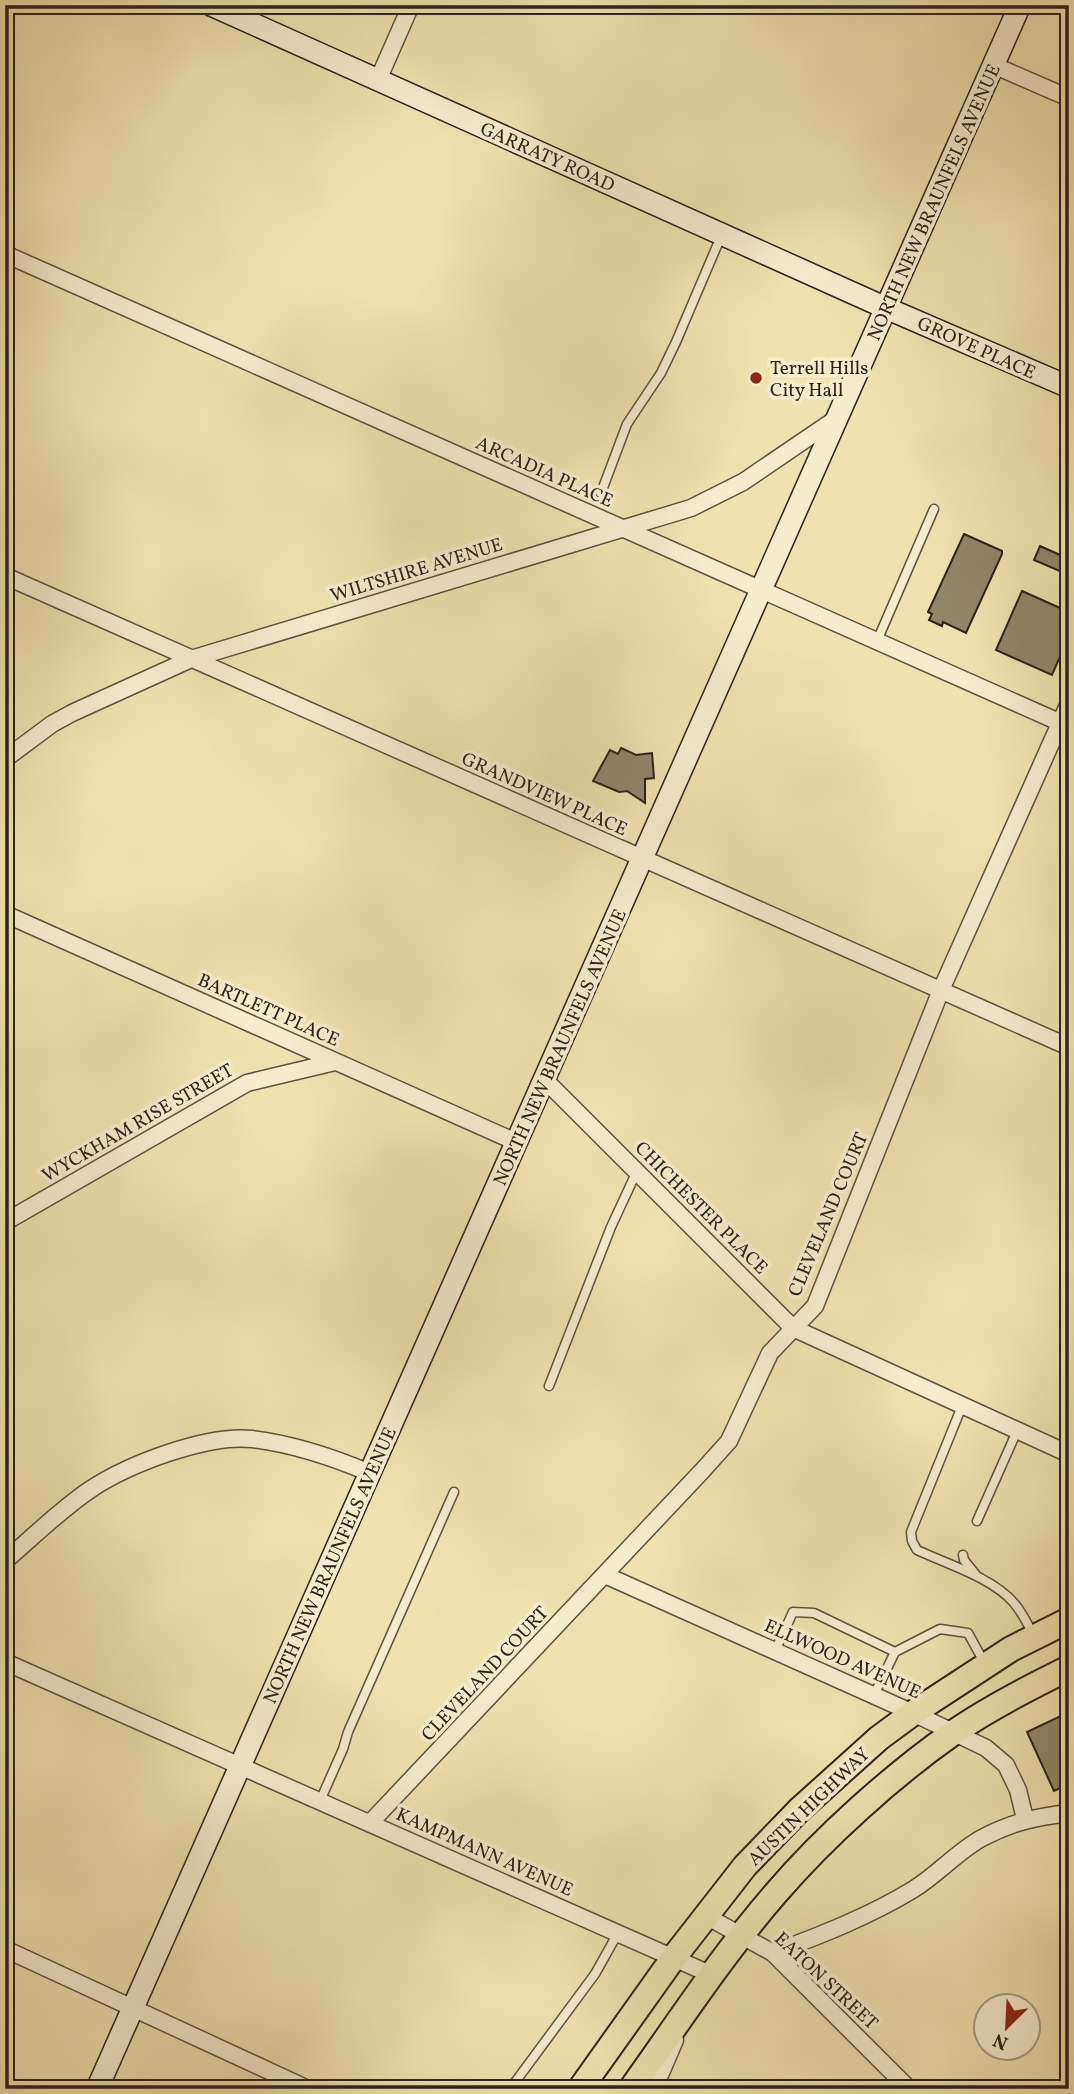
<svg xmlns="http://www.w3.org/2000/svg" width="1074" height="2094" viewBox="0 0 1074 2094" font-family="Vollkorn,serif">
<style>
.building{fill:#918668;stroke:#2b2319;stroke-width:2}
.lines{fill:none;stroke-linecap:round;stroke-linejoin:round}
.lane-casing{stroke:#5c533f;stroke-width:11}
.street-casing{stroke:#5c533f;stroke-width:19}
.secondary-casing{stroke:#2b2319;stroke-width:24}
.primary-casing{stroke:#2b2319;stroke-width:28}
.lane{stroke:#f5eccc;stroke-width:8}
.street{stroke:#f5eccc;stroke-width:16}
.secondary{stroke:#f5eccc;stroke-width:21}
.primary{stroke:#efe2b0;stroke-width:24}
.poi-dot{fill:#8f2418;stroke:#f5eccc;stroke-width:2.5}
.labels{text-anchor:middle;stroke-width:7;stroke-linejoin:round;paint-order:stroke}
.street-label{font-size:19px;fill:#2b2319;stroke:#f5eccc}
.poi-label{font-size:19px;fill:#2b2319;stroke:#f5eccc;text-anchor:start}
</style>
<rect width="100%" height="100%" fill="#efe2b0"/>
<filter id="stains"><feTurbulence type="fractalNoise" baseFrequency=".00286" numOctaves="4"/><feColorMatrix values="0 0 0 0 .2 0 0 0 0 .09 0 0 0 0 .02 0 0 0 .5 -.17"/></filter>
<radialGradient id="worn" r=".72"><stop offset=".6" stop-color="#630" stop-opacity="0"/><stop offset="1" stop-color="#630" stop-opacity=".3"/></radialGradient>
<path class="building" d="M964 534 1002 551V554L966 633 943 622 942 626 929 620 932 614 928 612Z
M1040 546 1069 559V575L1034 560Z
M1022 591 1069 612V636L1052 675 996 650Z
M621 748 636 755 652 753 654 778 645 779V803L627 791 619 792 593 781 610 750 618 754Z
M1069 1712V1784L1054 1791 1027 1732Z"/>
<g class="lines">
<defs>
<path id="lane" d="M601 493 627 424 661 373 676 342 722 234
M877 641 934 509
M549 1386 611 1227 637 1171
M962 1406 911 1532 912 1541 917 1550C947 1564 993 1578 1014 1603 1022 1612 1028 1625 1034 1636
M977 1521 1017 1431
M963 1555 964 1560 976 1575
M775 1651 793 1612 814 1613 895 1652
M874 1695 895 1652 940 1629 968 1633 984 1662
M320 1801 343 1749 348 1732 454 1492
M510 2089 595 1974 618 1933"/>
<path id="street" d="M993 65 1069 98
M378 80 411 5
M5 254 1068 726
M5 576 1069 1047
M5 759 52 724 72 713 191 659 691 508 743 482 837 418
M5 914 516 1142
M544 1079 793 1328 1069 1454
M5 1222 247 1083 335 1062
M5 1561C33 1537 61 1509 91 1489 129 1464 207 1434 252 1439 294 1444 332 1457 370 1473
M605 1575 913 1713 986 1748 1006 1765 1018 1790 1025 1819
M5 1662 712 1975
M370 1823 703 1470 729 1441 770 1353 815 1306 941 990 1069 703
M706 1916 773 1953 909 2089
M5 1949 308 2089
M773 1953C821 1935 870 1916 914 1889 938 1874 958 1851 982 1838 1012 1822 1036 1817 1069 1813
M654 2089 675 2040"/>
<path id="secondary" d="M211 5 886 308 1069 387
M97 2089 1020 5"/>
<path id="primary" d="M580 2089 674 1957 745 1866 799 1810 879 1738 913 1713 1011 1649 1069 1620
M631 2089C678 2023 723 1954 776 1893 824 1837 893 1775 953 1733 989 1708 1030 1687 1069 1668"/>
</defs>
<use href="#lane" class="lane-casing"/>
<use href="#street" class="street-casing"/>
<use href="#secondary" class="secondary-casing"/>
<use href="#primary" class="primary-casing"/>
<use href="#lane" class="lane"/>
<use href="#street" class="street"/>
<use href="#secondary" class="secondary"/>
<use href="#primary" class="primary"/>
</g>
<circle class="poi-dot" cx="756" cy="378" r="7"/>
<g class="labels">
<g class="street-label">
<text transform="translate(548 156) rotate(24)" y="7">GARRATY ROAD</text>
<text transform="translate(933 202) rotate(-66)" y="7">NORTH NEW BRAUNFELS AVENUE</text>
<text transform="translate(977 347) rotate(24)" y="7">GROVE PLACE</text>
<text transform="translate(545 471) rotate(24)" y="7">ARCADIA PLACE</text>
<text transform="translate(416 569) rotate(-17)" y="7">WILTSHIRE AVENUE</text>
<text transform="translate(545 793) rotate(24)" y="7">GRANDVIEW PLACE</text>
<text transform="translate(269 1009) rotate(24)" y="7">BARTLETT PLACE</text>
<text transform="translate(559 1047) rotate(-66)" y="7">NORTH NEW BRAUNFELS AVENUE</text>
<text transform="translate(137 1122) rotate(-30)" y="7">WYCKHAM RISE STREET</text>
<text transform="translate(702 1207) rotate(45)" y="7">CHICHESTER PLACE</text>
<text transform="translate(827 1214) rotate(-67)" y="7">CLEVELAND COURT</text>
<text transform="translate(329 1565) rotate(-66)" y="7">NORTH NEW BRAUNFELS AVENUE</text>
<text transform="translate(843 1658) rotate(24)" y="7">ELLWOOD AVENUE</text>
<text transform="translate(484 1673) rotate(-47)" y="7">CLEVELAND COURT</text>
<text transform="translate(808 1806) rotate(-44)" y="7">AUSTIN HIGHWAY</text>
<text transform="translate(485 1851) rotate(24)" y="7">KAMPMANN AVENUE</text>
<text transform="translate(827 1980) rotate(43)" y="7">EATON STREET</text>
</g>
<g class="poi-label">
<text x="770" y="374">Terrell Hills<tspan x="770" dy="22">City Hall</tspan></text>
</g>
</g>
<rect width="1074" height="2094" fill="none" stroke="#efe2b0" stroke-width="28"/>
<rect x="7" y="7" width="1060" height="2080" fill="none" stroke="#2b2319" stroke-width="3.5"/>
<rect x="14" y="14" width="1046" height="2066" fill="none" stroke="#2b2319" stroke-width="2"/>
<g transform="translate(1007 2027) rotate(204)"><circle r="33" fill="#f5eccc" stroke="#a49c84" stroke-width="2"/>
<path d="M0-5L12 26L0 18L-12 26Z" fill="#8f2418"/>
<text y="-10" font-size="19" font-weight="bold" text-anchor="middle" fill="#2b2319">N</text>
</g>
<rect width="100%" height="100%" filter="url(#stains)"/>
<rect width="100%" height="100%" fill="url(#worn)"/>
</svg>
